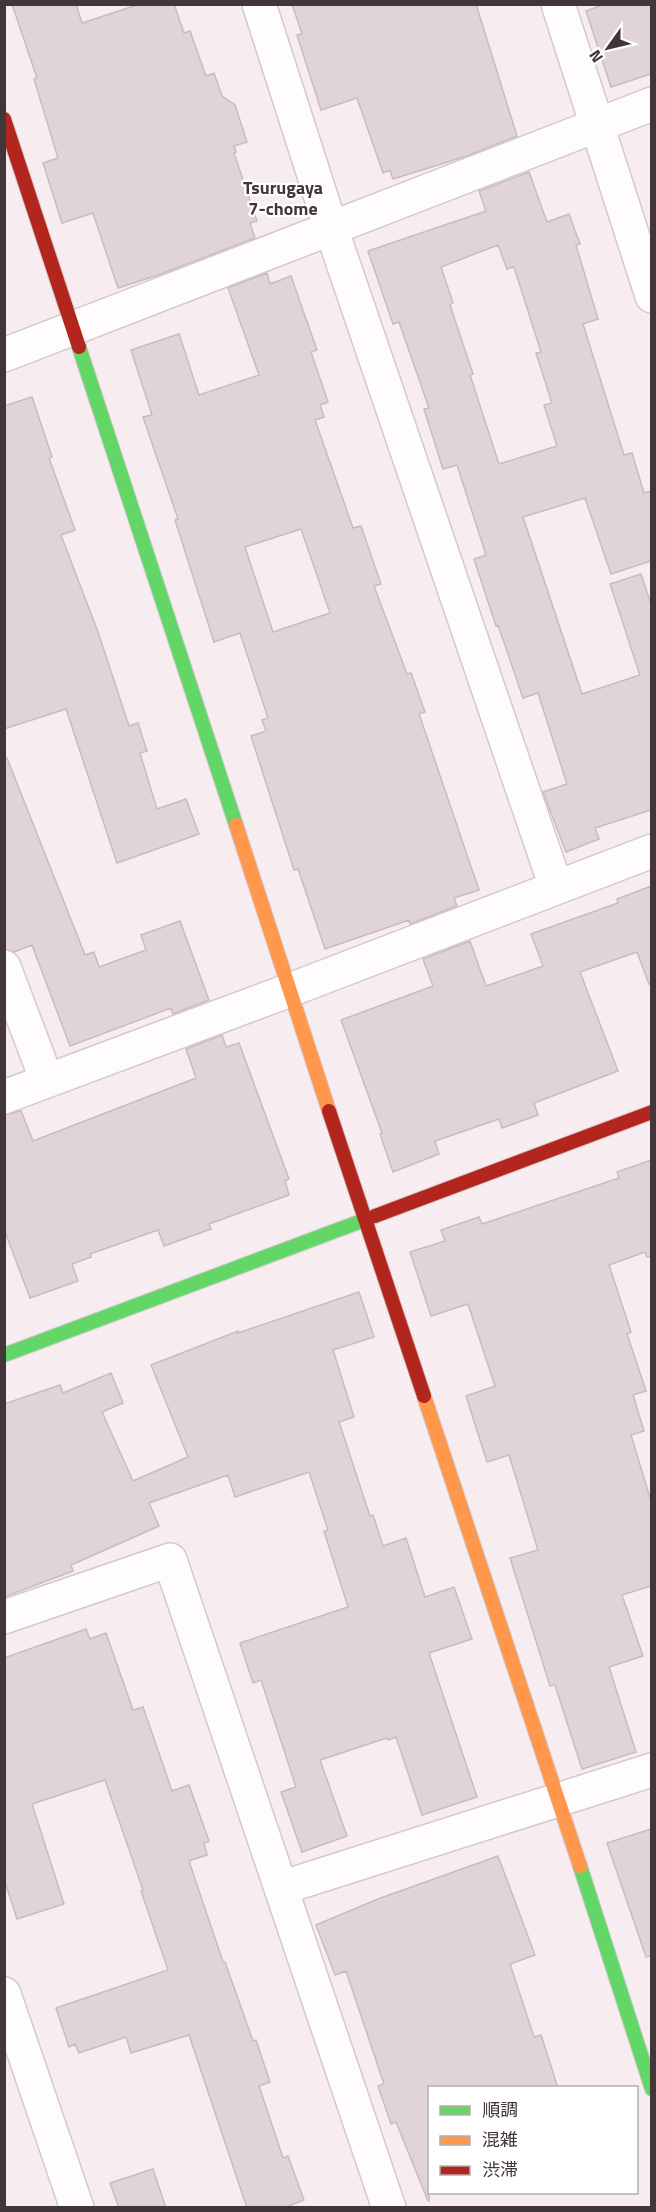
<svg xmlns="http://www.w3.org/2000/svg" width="656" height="2212" viewBox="0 0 656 2212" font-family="'Titillium Web','Noto Sans JP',sans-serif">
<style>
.building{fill:#e0d4d8;stroke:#c7bdc0;stroke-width:1.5;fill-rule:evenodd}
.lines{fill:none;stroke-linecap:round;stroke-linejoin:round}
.street-casing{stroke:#d4c9cc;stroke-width:36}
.fast-casing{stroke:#d4c9cc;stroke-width:16}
.slow-casing{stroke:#d4c9cc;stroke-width:16}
.jam-casing{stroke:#d4c9cc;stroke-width:16}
.street{stroke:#fefcfd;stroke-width:33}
.fast{stroke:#63d668;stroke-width:14}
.slow{stroke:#ff974d;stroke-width:14}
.jam{stroke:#b3261e;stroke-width:14}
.labels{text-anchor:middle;stroke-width:4.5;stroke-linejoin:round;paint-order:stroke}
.neighbourhood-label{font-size:18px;font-weight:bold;fill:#42363a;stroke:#fff}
</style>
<rect width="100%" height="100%" fill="#f7ecef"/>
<path class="building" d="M12 4H76L82 23 140 4H174L184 33 190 31 206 76 214 73 222 96 235 105 247 142 234 146 236 152 234 153 257 221 250 223 255 238 158 275 118 288 93 213 62 223 43 163 58 158 34 79 37 78Z
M292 4H476L517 136 467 156 393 179 390 170 383 173 357 98 321 110 297 35 302 34Z
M605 4H651V74L611 87 586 11Z
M529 172 547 222 569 214 580 244 576 245 598 319 583 324 624 455 632 453 644 493 651 491V561L611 574 585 498 523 517 582 694 640 675 610 584 641 574 651 604V810L595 828 599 839 566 852 543 792 567 784 538 693 523 698 498 625 496 626 474 559 486 555 457 465 443 469 424 409 429 408 399 322 393 324 368 251 486 211 479 191ZM498 245 507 269 514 267 541 352 536 353 552 403 544 405 557 446 499 464 470 375 473 374 450 305 453 303 441 267Z
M267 273 270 284 291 276 317 350 311 352 328 402 320 405 324 417 315 420 353 528 361 526 381 584 374 586 407 674 411 673 425 712 419 714 479 890 454 898 457 906 410 924 409 920 325 949 298 869 294 870 251 736 266 731 262 720 268 718 240 633 214 642 175 520 178 519 143 417 152 415 131 350 179 334 199 395 259 375 228 288ZM301 529 330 613 273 632 245 547Z
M32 397 52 457 49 458 75 530 61 535 98 632 129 726 138 723 147 751 140 753 157 809 186 799 199 834 117 863 66 709 4 729V406Z
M4 758H7L85 955 94 952 99 967 146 950 141 935 180 921 209 1000 173 1014 171 1008 70 1046 32 945 14 952 4 949Z
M651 886V983L649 984 637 952 580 972 618 1071 534 1103 538 1115 502 1128 499 1119 435 1141 439 1154 393 1172 380 1134 382 1133 341 1020 433 986 423 959 470 941 486 986 543 966 531 934 618 903 617 899Z
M222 1035 226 1047 239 1043 289 1179 285 1181 289 1195 209 1224 211 1229 164 1246 158 1230 90 1254 91 1257 72 1264 78 1281 30 1298 4 1229V1115L21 1111 33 1141 196 1078 186 1049Z
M651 1160V1257H647L645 1252 609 1265 631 1332 627 1334 646 1391 633 1395 644 1431 631 1435 651 1501V1586L622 1595 643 1656 609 1667 636 1752 582 1769 555 1685 550 1686 510 1558 538 1550 509 1455 487 1462 466 1396 495 1386 468 1304 431 1316 410 1252 445 1241 441 1230 479 1217 482 1224 619 1178 617 1172Z
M359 1292 374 1337 333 1350 354 1417 339 1422 370 1516 373 1515 383 1546 406 1538 425 1597 454 1587 472 1639 429 1653 477 1797 422 1815 396 1737 388 1740 387 1738 320 1760 347 1836 302 1852 281 1792 296 1787 261 1680 253 1683 240 1643 348 1607 324 1531 328 1530 309 1472 235 1497 228 1475 149 1503 159 1526 71 1565 73 1571 4 1597V1404L60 1385 63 1393 111 1373 123 1403 102 1412 133 1481 188 1457 151 1365 238 1331V1333Z
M86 1629 90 1639 106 1633 133 1710 143 1707 172 1791 189 1785 209 1841 204 1843 207 1855 189 1861 223 1962H225L253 2041 256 2040 270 2082 259 2086 283 2158 288 2156 304 2200 283 2208H247L189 2035 131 2053 126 2037 79 2053 75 2044 69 2047 56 2008 168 1970 141 1891 143 1890 105 1780 32 1804 64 1904 17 1919 4 1879V1658Z
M651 1829V1956L646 1957 607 1843Z
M498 1856 535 1955 510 1964 534 2037 541 2035 558 2088H429V2201H428L396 2122 391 2124 378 2086 384 2084 346 1971 335 1975 316 1925 378 1899Z
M153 2169 166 2208H119L110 2183Z"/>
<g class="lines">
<defs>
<path id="street" d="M259 4 331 228 556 887
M558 4 652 296
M4 355 652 104
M4 967 47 1081
M4 1097 290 990 652 851
M4 1617 170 1560 389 2208
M281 1888 652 1770
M4 1994 77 2208"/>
<path id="fast" d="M79 347 236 825
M4 1355 375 1216
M580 1866 652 2089"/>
<path id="slow" d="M236 825 329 1111
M424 1396 580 1866"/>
<path id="jam" d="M4 119 79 347
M329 1111 424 1396
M375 1216 652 1112"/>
</defs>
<use href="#street" class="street-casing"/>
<use href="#fast" class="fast-casing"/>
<use href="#slow" class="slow-casing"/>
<use href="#jam" class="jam-casing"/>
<use href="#street" class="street"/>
<use href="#fast" class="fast"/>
<use href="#slow" class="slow"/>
<use href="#jam" class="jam"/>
</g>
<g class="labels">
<g class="neighbourhood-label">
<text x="283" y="194">Tsurugaya<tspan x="283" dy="21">7-chome</tspan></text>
</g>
</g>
<rect width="656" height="2212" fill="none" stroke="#42363a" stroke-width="12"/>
<rect x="428" y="2086" width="210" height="108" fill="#ffffff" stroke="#b3afb0" stroke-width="1.5"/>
<rect x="440" y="2106" width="30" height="9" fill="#63d668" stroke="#b3afb0" stroke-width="1.5"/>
<text x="482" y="2116" font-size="18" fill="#42363a">順調</text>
<rect x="440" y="2136" width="30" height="9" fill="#ff974d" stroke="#b3afb0" stroke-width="1.5"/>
<text x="482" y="2146" font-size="18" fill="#42363a">混雑</text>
<rect x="440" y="2166" width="30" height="9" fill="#b3261e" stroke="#b3afb0" stroke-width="1.5"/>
<text x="482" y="2176" font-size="18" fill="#42363a">渋滞</text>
<g transform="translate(608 48) rotate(236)" stroke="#ffffff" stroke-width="4.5" paint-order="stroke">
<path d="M0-4.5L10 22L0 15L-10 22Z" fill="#42363a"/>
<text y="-9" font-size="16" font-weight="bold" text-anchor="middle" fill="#42363a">N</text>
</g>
</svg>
